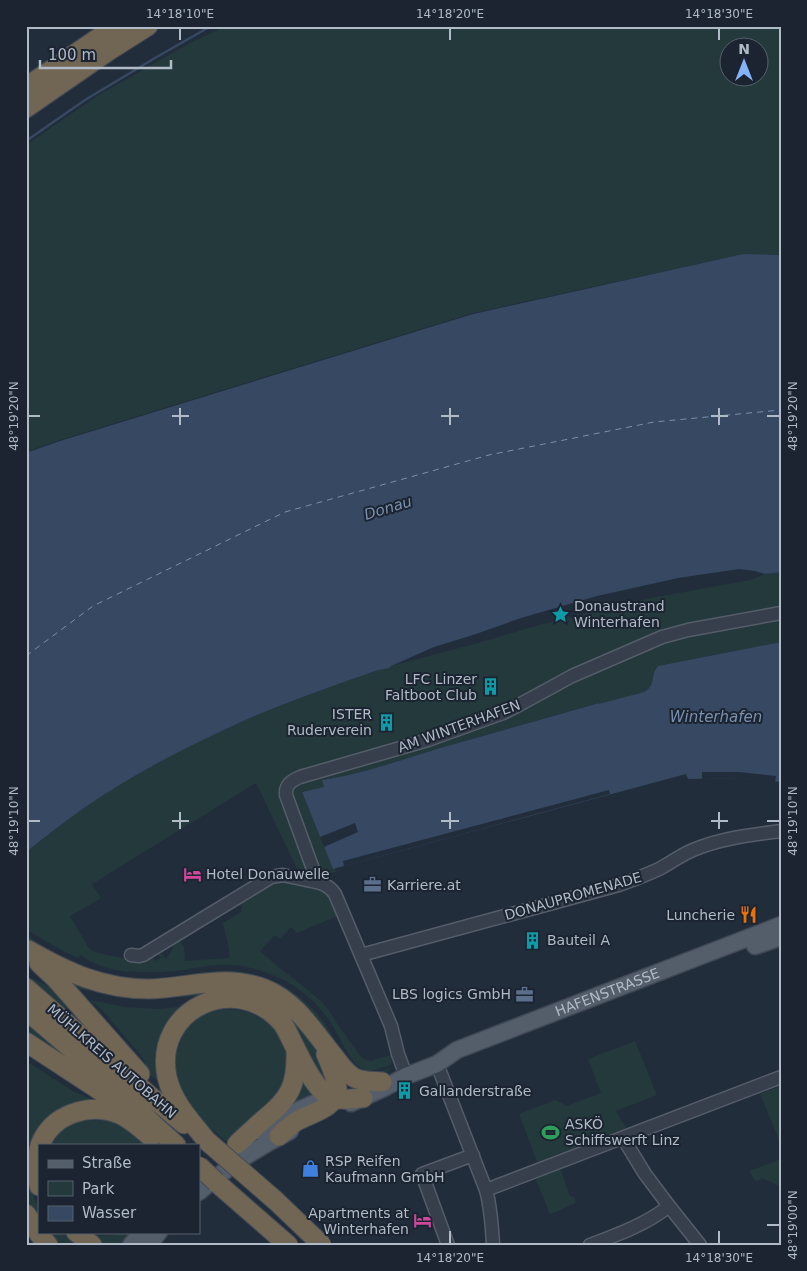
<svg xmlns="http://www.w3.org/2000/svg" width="807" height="1271" viewBox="0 0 807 1271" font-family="'DejaVu Sans',sans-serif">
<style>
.green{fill:#24393c;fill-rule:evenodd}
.water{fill:#364862}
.pier{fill:#222d3b}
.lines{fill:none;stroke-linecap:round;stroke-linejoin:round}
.stream{stroke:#364862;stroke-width:2.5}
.ferry{stroke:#7990af;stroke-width:1;stroke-dasharray:6 5;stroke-linecap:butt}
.minor-casing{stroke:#545d69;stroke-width:15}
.major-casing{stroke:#3f4854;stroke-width:19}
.highway-casing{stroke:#414a56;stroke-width:21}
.minor{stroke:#363f4b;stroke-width:12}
.major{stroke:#545e6b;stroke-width:16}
.highway{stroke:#716553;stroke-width:19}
.highway-bridge-casing{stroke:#414a56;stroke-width:21;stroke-linecap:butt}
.highway-bridge{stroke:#716553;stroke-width:19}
.ticks{fill:none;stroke:#b1bac7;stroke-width:2}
.labels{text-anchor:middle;stroke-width:4;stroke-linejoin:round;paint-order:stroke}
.poi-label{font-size:14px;fill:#b1bac7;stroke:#1b2430;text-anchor:start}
.street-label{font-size:14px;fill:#b1bac7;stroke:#1b2430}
.water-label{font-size:15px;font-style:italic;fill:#7990af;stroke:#1b2430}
.neatline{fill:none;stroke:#b1bac7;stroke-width:2}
.ticks-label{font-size:12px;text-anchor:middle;fill:#b1bac7}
</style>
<rect width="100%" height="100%" fill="#222d3b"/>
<path class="green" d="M226 26H781V255L743 254 473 313 60 440 26 452V145L97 96 190 43ZM730 48H760V78H730Z
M781 572V642L658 666 655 668 650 688 644 692 599 705 598 703C546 718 493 733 440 748 402 760 363 774 323 780L324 787 302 792 333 868H335L336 872 321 876 300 875 256 783 92 884 101 898 70 916 88 947 93 951 99 953 131 960 152 956 155 961 161 958 157 952 159 951 166 959 173 948 170 944 179 939 184 947 185 961 230 958 228 944 223 923 241 912 242 899 271 882 284 881 317 887 328 894 340 915 297 933 291 927 280 939 275 935 260 951 281 969 293 978 321 1001 330 1012 336 1022 362 1058 371 1061C377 1058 384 1058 391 1055L392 1064C383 1067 372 1073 363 1069 350 1064 339 1035 331 1023 319 1004 297 985 277 977 263 971 248 966 233 965 216 964 200 967 184 970 159 973 117 975 94 963 89 961 85 958 81 955L78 958C60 950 43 940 26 929V852C45 837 64 822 84 808 127 778 178 751 226 729 274 706 325 689 375 671L389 668 391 666 478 643 539 625 651 598 750 580 765 574Z
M26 934C34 940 43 946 51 952 83 971 127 981 164 978 182 976 199 972 217 971 235 969 252 974 269 979 292 988 313 1006 327 1027 334 1037 349 1068 360 1072 372 1076 382 1071 393 1067 385 1075 371 1076 360 1076L295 1000 165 983 97 977 32 944 26 939Z
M63 974C78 981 93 986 109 990 114 991 119 993 124 994 197 1001 256 956 308 1034 319 1050 332 1070 332 1089L328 1091C303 1065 300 1023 268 1003 247 990 225 995 201 996 164 998 127 1000 91 991 85 990 77 989 73 986 69 983 66 978 63 974Z
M26 976 64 993 114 1053 77 1020 31 983 26 978Z
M90 1000 124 1007 158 1009 190 1006 161 1077 157 1080 151 1076 142 1057 102 1010Z
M220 1009 237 1010 251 1013 267 1022 281 1032 290 1044 291 1080 258 1120 226 1141 200 1119 176 1090 171 1050 193 1015 205 1011Z
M26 1022 94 1080 26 1037Z
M635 1041 657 1095 616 1111 626 1128 537 1162 519 1114 555 1100 567 1106 601 1093 588 1059Z
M26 1061 73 1091 94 1100 53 1117 30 1186 35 1200 39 1205V1224L26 1197Z
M299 1073 320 1094 276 1115Z
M781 1086V1145L760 1094Z
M89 1115 123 1124 152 1145H50L60 1127Z
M781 1159V1188L778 1185 762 1178 756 1182 749 1171Z
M560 1168 570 1196 574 1197 576 1203 551 1214 549 1212 535 1177Z
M44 1232H68L86 1245H56Z
M123 1232H134L123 1245H99L94 1236 114 1235Z"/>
<path class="water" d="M743 254 781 255V572L765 574 755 571 739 569 678 578 597 596 521 618 473 635 434 647 391 666 389 668 375 671C325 689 274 706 226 729 178 751 127 778 84 808 64 822 45 837 26 852V453L60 441 473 314Z
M781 642V788L780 782 743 778 688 779 686 774 333 869 302 792 324 787 322 780C362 774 401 760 440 748 493 733 546 718 599 703V704L644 692C656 686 650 673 658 666Z"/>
<path class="pier" d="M702 772H739L776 776 775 782 743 778 702 779Z
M609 790 610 794 344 866 343 861Z
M355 823 358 832 324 847 320 837Z"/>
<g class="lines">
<path class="stream" d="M26 141 85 100 155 58 211 26"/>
<path class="ferry" d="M26 656 93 606 285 512 489 455 654 422 781 410"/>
<defs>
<path id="minor" d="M312 881 314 875 313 869 286 795C285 785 291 781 300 777L428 740 503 713 517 706 572 676 662 637 688 630 781 613
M131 955 139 956 143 955 271 877 283 875 320 883C327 885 331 888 335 894L391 1026 398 1054 406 1076
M361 955 619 885C633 880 646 875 659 869 670 863 681 855 693 850 721 838 751 835 781 831
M437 1064 486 1190C491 1208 492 1226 493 1245
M623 1138 645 1174 669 1206 700 1245
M486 1190 781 1077
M448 1245 422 1174 473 1155
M590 1245C617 1235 647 1224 669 1206"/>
<g id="major">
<path d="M755 946 781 937"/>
<path id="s1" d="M351 1103 386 1087 406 1076 437 1064 457 1050 781 925"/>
<path d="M259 1131C284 1116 309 1104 336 1095"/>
<path d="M199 1192C227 1167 256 1148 290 1131"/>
<path d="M131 1245 142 1232"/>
<path d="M148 1245 159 1232"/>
</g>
<path id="highway" d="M26 87 116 26
M26 108 107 52 148 26
M28 950C67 972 102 989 149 989 189 988 225 973 265 989 295 1001 312 1029 332 1054 339 1062 345 1073 355 1078 363 1082 373 1081 382 1082
M39 963 55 978 140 1074
M26 988 149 1095 184 1124
M26 1010 103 1076 155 1126 176 1145
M26 1042 119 1103
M279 1136C284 1131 290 1125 297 1121 311 1113 338 1108 337 1088 336 1076 330 1064 326 1054
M207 1141C191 1121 173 1103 167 1077 153 1008 237 970 283 1024 294 1042 312 1091 332 1098 342 1101 353 1098 363 1098
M237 1144C246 1136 254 1128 263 1120 290 1099 297 1085 296 1051
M40 1145C52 1114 89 1102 119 1114 131 1119 141 1129 151 1137
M39 1149 36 1168 39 1186
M216 1182 288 1245
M26 1214 39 1234 48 1245
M76 1232 92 1245"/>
</defs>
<use href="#minor" class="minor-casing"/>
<use href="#major" class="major-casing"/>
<use href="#highway" class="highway-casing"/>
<use href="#minor" class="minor"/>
<use href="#major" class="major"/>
<use href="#highway" class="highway"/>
<defs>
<path id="highway-bridge" d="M207 1141 276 1201 322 1245
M199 1166 216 1182"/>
</defs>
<use href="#highway-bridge" class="highway-bridge-casing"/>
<use href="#highway-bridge" class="highway-bridge"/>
</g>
<path class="ticks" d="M180 28V40M450 28V40M719 28V40M180 408V425M450 408V425M719 408V425M28 416H40M172 416H189M441 416H459M711 416H728M767 416H780M180 812V829M450 812V829M719 812V829M28 821H40M172 821H189M441 821H459M711 821H728M767 821H780M767 1225H780M450 1231V1244M719 1231V1244"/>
<defs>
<symbol id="sight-bare" viewBox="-9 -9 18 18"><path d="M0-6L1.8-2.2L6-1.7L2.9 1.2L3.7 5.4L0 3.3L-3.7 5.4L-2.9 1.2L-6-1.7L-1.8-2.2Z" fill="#0f9aa8" stroke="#1b2430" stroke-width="2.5" paint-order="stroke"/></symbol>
<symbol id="building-bare" viewBox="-9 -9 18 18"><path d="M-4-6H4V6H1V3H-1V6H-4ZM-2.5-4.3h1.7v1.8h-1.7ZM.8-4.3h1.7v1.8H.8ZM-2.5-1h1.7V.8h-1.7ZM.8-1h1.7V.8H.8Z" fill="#0f9aa8" stroke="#1b2430" stroke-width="2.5" paint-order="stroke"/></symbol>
<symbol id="hotel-bare" viewBox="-9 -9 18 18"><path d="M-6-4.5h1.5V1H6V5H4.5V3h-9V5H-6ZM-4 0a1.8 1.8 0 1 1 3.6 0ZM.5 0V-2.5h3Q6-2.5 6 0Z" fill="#d1479c" stroke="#1b2430" stroke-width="2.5" paint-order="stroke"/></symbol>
<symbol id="office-bare" viewBox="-9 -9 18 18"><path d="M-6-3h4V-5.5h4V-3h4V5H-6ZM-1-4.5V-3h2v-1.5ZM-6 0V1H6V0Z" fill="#5c6f8a" stroke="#1b2430" stroke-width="2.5" paint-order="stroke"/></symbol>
<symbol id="restaurant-bare" viewBox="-9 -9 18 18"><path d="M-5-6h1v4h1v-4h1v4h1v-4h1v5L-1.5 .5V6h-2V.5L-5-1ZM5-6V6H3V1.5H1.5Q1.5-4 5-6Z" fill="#e8710a" stroke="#1b2430" stroke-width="2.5" paint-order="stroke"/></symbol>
<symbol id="stadium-bare" viewBox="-9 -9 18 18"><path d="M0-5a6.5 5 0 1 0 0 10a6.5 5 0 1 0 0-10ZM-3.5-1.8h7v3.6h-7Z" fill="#2e9e5b" stroke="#1b2430" stroke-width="2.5" paint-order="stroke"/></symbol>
<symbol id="shop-bare" viewBox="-9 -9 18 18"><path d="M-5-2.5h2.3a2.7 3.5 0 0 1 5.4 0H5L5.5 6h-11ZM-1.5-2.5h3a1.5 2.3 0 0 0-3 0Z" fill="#3f7fe0" stroke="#1b2430" stroke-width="2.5" paint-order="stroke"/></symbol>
</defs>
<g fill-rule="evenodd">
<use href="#sight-bare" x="548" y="602" width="25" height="25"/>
<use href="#building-bare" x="478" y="674" width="25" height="25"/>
<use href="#building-bare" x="374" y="710" width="25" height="25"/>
<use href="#hotel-bare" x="180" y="862" width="25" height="25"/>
<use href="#office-bare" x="360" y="872" width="25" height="25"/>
<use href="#restaurant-bare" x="736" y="902" width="25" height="25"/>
<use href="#building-bare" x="520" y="928" width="25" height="25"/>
<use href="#office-bare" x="512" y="982" width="25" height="25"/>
<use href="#building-bare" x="392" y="1078" width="25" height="25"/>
<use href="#stadium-bare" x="538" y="1120" width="25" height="25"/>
<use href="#shop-bare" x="298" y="1156" width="25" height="25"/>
<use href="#hotel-bare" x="410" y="1208" width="25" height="25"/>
</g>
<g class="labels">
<g class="poi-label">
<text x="574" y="611">Donaustrand<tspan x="574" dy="16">Winterhafen</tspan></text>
<text x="477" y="684" text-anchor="end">LFC Linzer<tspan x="477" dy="16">Faltboot Club</tspan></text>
<text x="372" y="719" text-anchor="end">ISTER<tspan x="372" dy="16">Ruderverein</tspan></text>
<text x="206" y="879">Hotel Donauwelle</text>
<text x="387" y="890">Karriere.at</text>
<text x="735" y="920" text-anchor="end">Luncherie</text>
<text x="547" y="945">Bauteil A</text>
<text x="511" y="999" text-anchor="end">LBS logics GmbH</text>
<text x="419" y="1096">Gallanderstraße</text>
<text x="565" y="1129">ASKÖ<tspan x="565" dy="16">Schiffswerft Linz</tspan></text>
<text x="325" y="1166">RSP Reifen<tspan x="325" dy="16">Kaufmann GmbH</tspan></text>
<text x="409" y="1218" text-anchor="end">Apartments at<tspan x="409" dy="16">Winterhafen</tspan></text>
</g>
<g class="street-label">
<text transform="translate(459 726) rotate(-20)" y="5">AM WINTERHAFEN</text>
<text transform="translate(573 896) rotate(-16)" y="5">DONAUPROMENADE</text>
<text dy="5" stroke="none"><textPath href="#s1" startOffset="280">HAFENSTRASSE</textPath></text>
<text transform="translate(112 1061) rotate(41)" y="5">MÜHLKREIS AUTOBAHN</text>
</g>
<g class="water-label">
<text transform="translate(388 508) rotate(-17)" y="5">Donau</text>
<text x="716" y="722">Winterhafen</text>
</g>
</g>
<rect width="807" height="1271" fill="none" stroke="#1b2430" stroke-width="55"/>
<rect x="38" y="1144" width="162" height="90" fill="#1b2430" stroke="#57606c"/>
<rect x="48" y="1160" width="25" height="8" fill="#545e6b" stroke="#57606c"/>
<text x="82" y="1168" font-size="15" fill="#b1bac7">Straße</text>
<rect x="48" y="1181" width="25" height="15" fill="#24393c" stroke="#57606c"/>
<text x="82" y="1194" font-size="15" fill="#b1bac7">Park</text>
<rect x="48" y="1206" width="25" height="15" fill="#364862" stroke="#57606c"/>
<text x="82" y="1218" font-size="15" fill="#b1bac7">Wasser</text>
<g transform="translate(744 62)"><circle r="24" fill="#1b2430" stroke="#57606c"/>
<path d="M0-4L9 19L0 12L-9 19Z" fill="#85b3f7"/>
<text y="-8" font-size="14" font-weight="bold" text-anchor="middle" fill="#b1bac7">N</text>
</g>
<path d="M40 60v8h131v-8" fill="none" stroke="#b1bac7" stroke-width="2.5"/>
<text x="48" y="60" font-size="15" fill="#b1bac7" stroke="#1b2430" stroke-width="4" paint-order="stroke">100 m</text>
<rect x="28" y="28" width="752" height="1216" class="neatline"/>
<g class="ticks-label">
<text x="180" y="18">14°18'10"E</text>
<text x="450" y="18">14°18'20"E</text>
<text x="719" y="18">14°18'30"E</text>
<text transform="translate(14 416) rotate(-90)" y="4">48°19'20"N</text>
<text transform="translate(793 416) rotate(-90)" y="4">48°19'20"N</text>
<text transform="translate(14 821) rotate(-90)" y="4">48°19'10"N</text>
<text transform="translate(793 821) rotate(-90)" y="4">48°19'10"N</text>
<text transform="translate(793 1225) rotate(-90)" y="4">48°19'00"N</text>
<text x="450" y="1262">14°18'20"E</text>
<text x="719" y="1262">14°18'30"E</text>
</g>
</svg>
